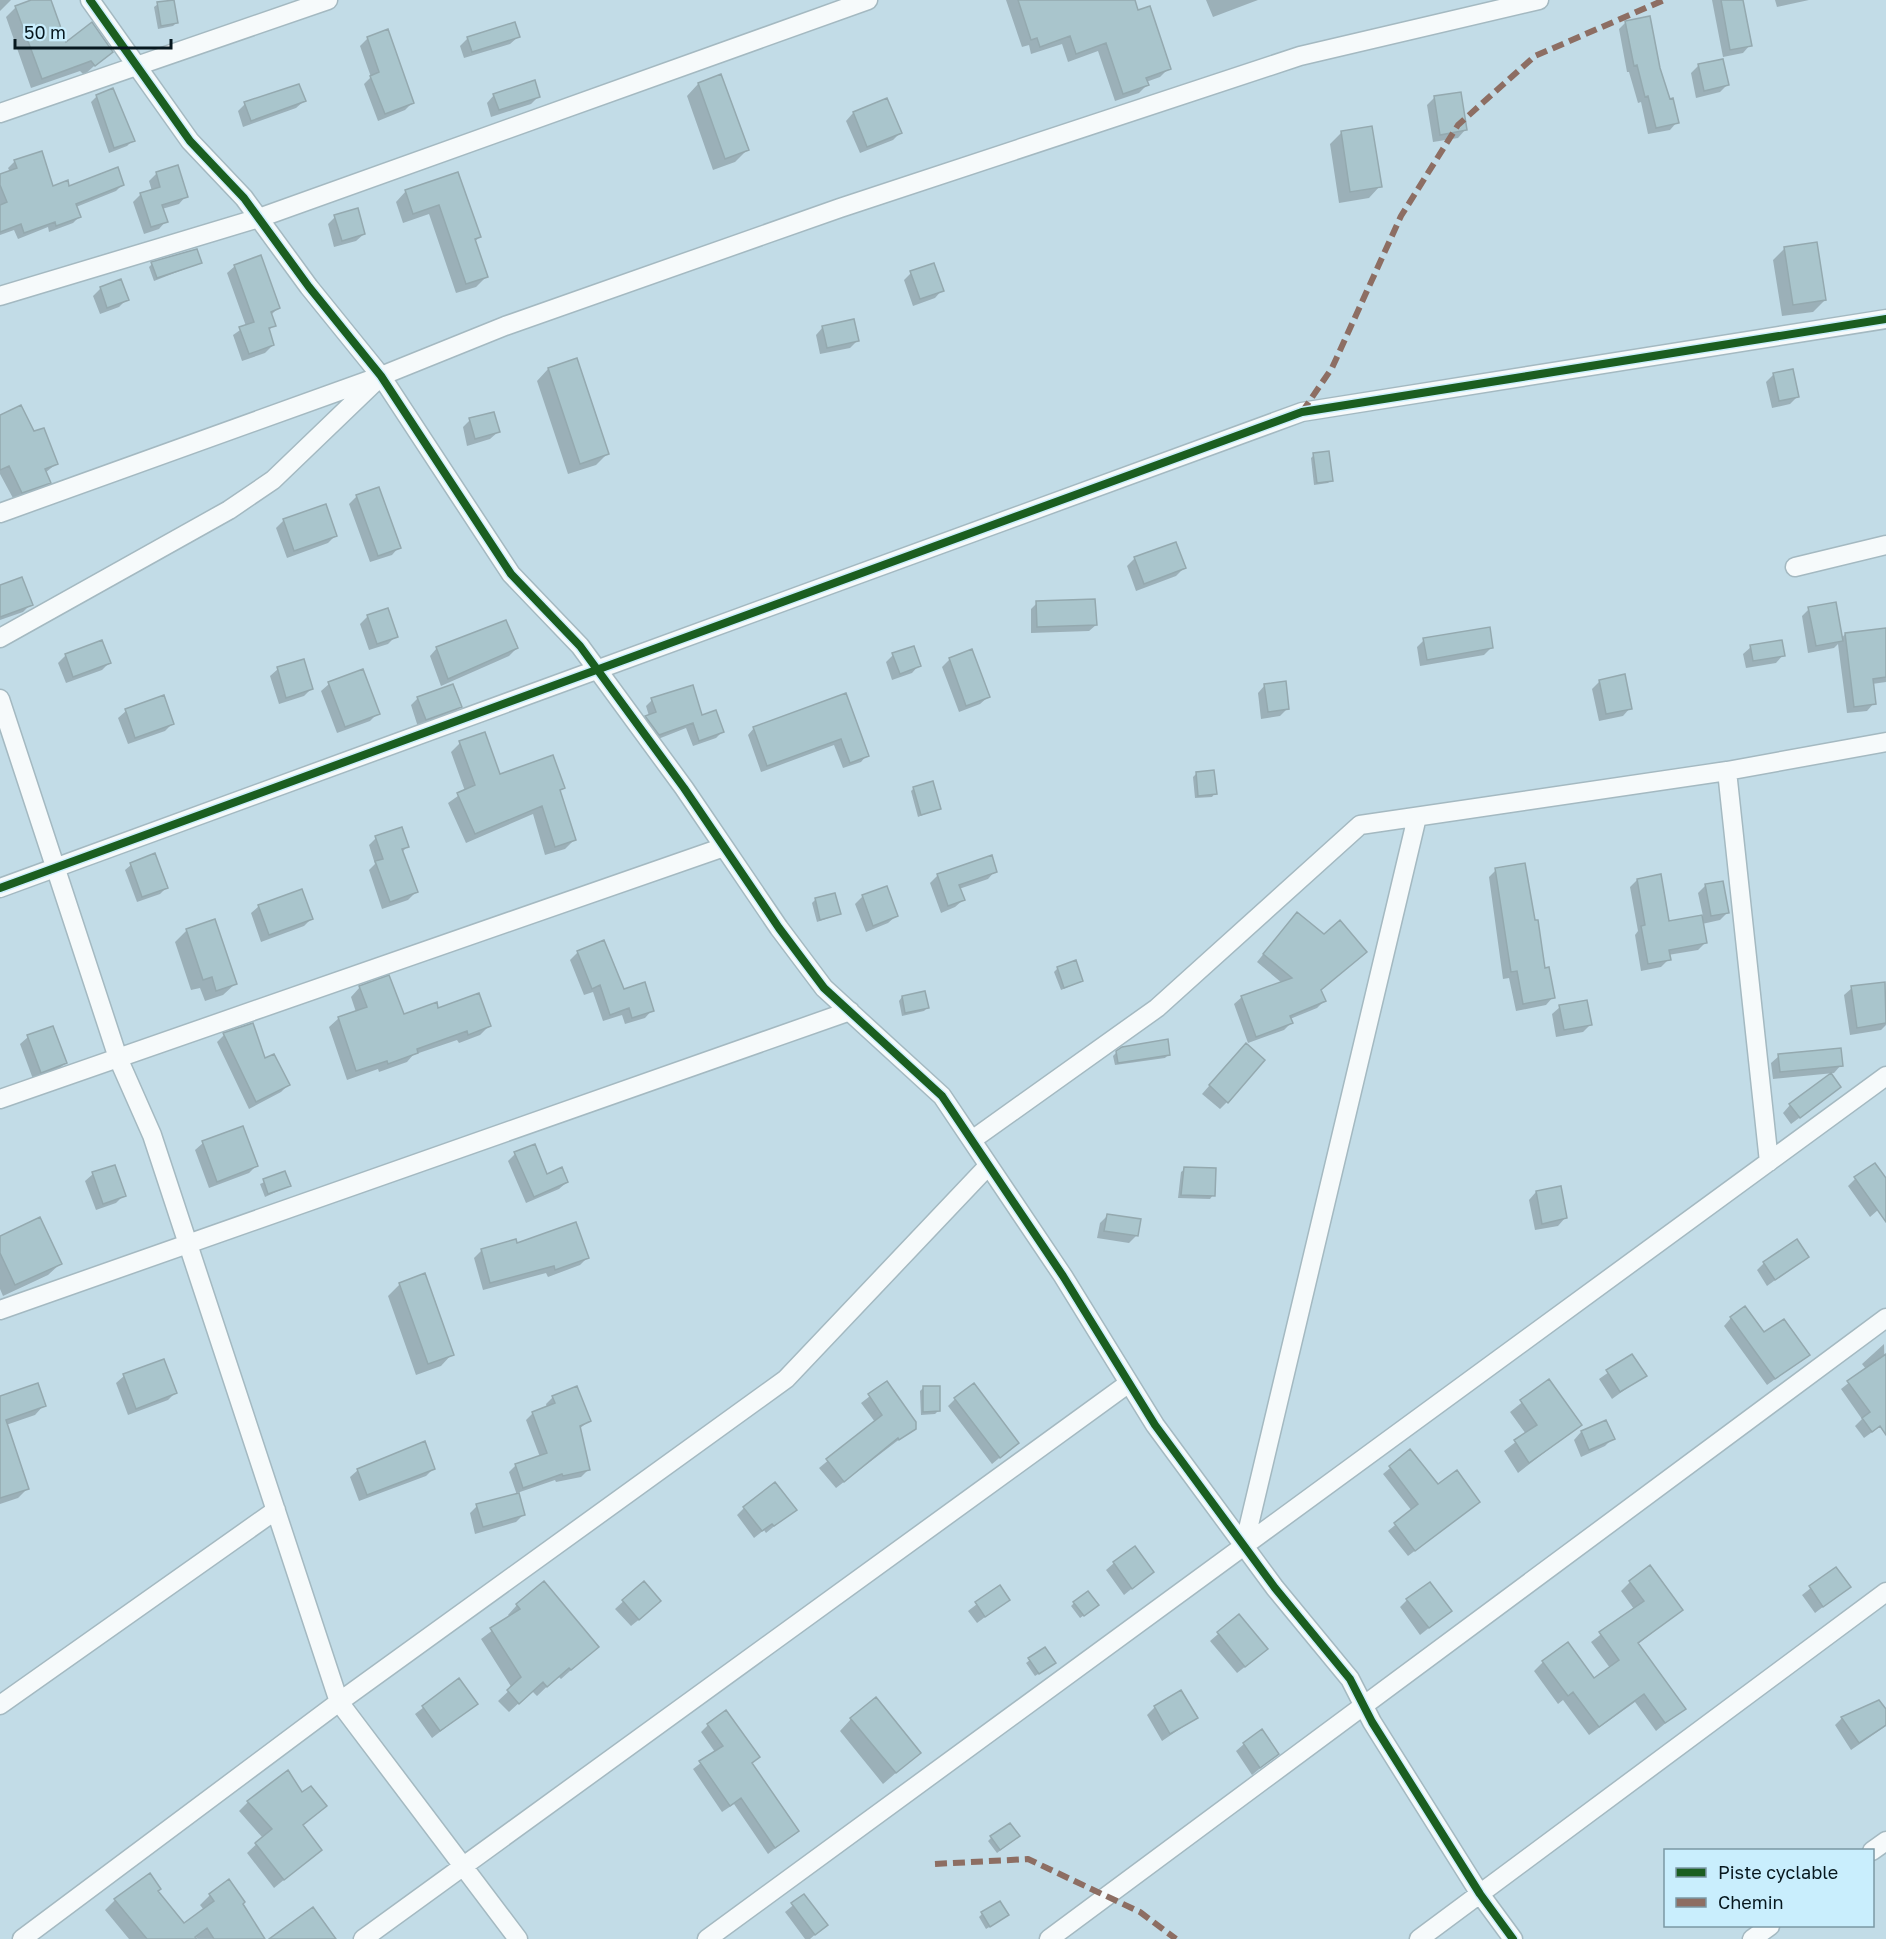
<svg xmlns="http://www.w3.org/2000/svg" width="1886" height="1939" viewBox="0 0 1886 1939" font-family="'Golos Text',sans-serif">
<style>
.shadow{fill:#0003}
.building{fill:#a9c5cc;stroke:#94a9af;stroke-width:1.5}
.lines{fill:none;stroke-linecap:round;stroke-linejoin:round}
.street-casing{stroke:#a4b9c1;stroke-width:21}
.street{stroke:#f6fafb;stroke-width:18}
.quiet{stroke:#8d6e63;stroke-width:6;stroke-dasharray:12 6;stroke-linecap:butt}
.cycleway-casing{stroke:#c9eefd;stroke-width:11}
.cycleway{stroke:#1b5e20;stroke-width:8}
</style>
<rect width="100%" height="100%" fill="#c2dce7"/>
<path class="shadow" d="M0 0H11L0 11Z
M35 0H49L65 44 111 51 84 75 80 71 31 88 6 17 16 7Z
M1006 0H1133L1169 68 1160 77 1146 82 1147 85 1139 93 1115 101 1098 51 1068 62 1062 44 1031 54 1029 45 1022 47Z
M1206 0H1258L1213 17Z
M1712 0H1742L1750 45 1743 53 1723 57Z
M1775 0H1809L1777 7Z
M158 4 176 23 173 26 158 29 154 7Z
M1626 22 1658 68 1677 122 1670 130 1648 134 1641 102 1638 103 1629 72H1627L1619 29Z
M518 37 510 44 464 58 460 46 468 38Z
M368 38 412 103 405 110 378 121 364 84 371 77 360 46Z
M1698 66 1727 85 1720 92 1696 98 1691 73Z
M698 84 747 150 735 162 713 170 687 96Z
M494 95 538 97 531 104 491 117 487 103Z
M97 96 133 140 127 146 109 153 91 102Z
M1435 97 1465 130 1458 138 1433 142 1427 105Z
M887 100 900 133 893 140 860 153 846 121 853 113Z
M304 101 296 108 243 127 238 111 245 104Z
M1341 133 1380 186 1369 198 1339 203 1330 144Z
M15 161 52 188 123 184 116 191 76 207 79 217 73 223 49 232 48 227 18 239 14 230 0 235V175L10 172 8 168Z
M177 167 186 196 179 204 162 209 166 221 159 229 144 234 133 202 141 194 152 191 149 181 156 174Z
M457 173 480 237 474 242 486 277 476 287 456 293 429 214 403 223 396 202 406 191Z
M335 217 364 234 356 241 334 247 328 224Z
M1785 248 1825 300 1813 312 1782 316 1773 260Z
M200 263 154 281 149 267 152 264Z
M235 266 278 308 270 316 274 325 268 331 273 345 265 353 242 361 233 335 246 326 227 273Z
M911 273 942 290 935 298 913 306 904 280Z
M120 281 127 299 119 307 100 314 93 296 100 289Z
M823 327 857 341 850 348 820 354 816 335Z
M548 369 608 453 596 465 568 474 537 381Z
M1774 374 1797 397 1790 404 1772 408 1766 382Z
M0 417 33 433 56 464 45 473 50 482 42 490 14 500 0 474Z
M470 420 498 432 490 439 467 446 463 427Z
M1314 455 1331 480 1328 483 1314 485 1311 458Z
M357 496 399 547 392 555 370 562 349 504Z
M284 520 336 535 328 543 287 558 276 528Z
M1135 558 1184 568 1176 576 1136 591 1127 566Z
M0 587 31 604 23 612 0 620Z
M1037 603 1096 625 1089 631 1031 633V609Z
M1809 609 1841 639 1845 634 1886 628V682L1872 684 1874 703 1867 711 1847 713 1838 644 1834 648 1808 653 1802 616Z
M368 616 396 636 388 644 369 650 360 624Z
M1424 640 1492 647 1484 655 1420 666 1417 647Z
M1751 647 1783 655 1776 663 1746 668 1743 654Z
M437 648H517L509 656 441 686 430 656Z
M66 655 109 663 102 670 66 683 58 663Z
M893 655 919 665 912 673 892 680 886 662Z
M950 659 988 697 980 704 959 712 942 667Z
M278 669 311 689 304 696 279 704 270 676Z
M1600 681 1630 708 1623 716 1599 721 1592 689Z
M329 684 378 713 370 721 337 733 321 691Z
M1265 685 1288 708 1280 716 1261 719 1258 693Z
M845 695 867 755 861 762 843 768 834 745 761 772 748 735 754 728Z
M163 697 173 723 165 731 128 744 118 718 126 711Z
M418 698 460 707 453 714 418 727 411 705Z
M652 700 701 717 722 732 716 738 693 746 686 728 653 741 640 724 649 716 646 706Z
M460 743 499 776 564 787 559 792 574 840 565 849 545 855 533 814 466 843 448 803 465 791 451 752Z
M1196 774 1215 793 1212 797 1195 798 1193 777Z
M914 788 940 808 918 817 911 791Z
M376 838 407 847 402 852 416 892 408 900 382 909 369 870 375 864 369 845Z
M131 865 166 888 160 894 137 902 125 870Z
M1496 870 1553 997 1546 1005 1516 1011 1509 978 1503 979 1489 877Z
M995 871 988 879 959 889 963 900 955 907 941 913 930 883 938 875Z
M1637 880 1668 922 1703 916 1698 893 1706 885 1727 913 1720 920 1702 924 1705 943 1698 950 1668 955 1669 959 1661 967 1641 971 1635 935 1638 931 1630 887Z
M863 896 896 916 888 923 866 932 855 904Z
M816 899 840 914 817 922 812 903Z
M259 906 311 919 304 926 261 942 251 913Z
M1290 921 1324 1001 1317 1008 1290 1019 1291 1023 1284 1030 1248 1043 1234 1004 1242 997 1282 983 1257 962Z
M187 930 235 984 223 995 205 1001 200 988 191 990 175 942Z
M578 952 623 991 652 1010 645 1018 625 1024 622 1015 603 1021 593 992 584 995 570 960Z
M1058 968 1082 981 1061 990 1054 972Z
M1883 983 1886 1025 1881 1030 1850 1035 1844 995 1852 988Z
M360 987 403 1016 437 1010 489 1026 480 1035 459 1043 457 1040 413 1055 407 1062 379 1072 378 1069 347 1080 329 1027 339 1018 356 1012 351 997Z
M902 997 927 1008 924 1011 902 1016 899 1001Z
M1560 1007 1590 1025 1583 1032 1556 1037 1552 1014Z
M52 1027 66 1062 58 1070 33 1079 20 1044 28 1037Z
M224 1035 265 1060 288 1085 281 1092 249 1109 217 1042Z
M1117 1052 1169 1054 1165 1058 1115 1065 1113 1056Z
M1238 1053 1227 1102 1220 1109 1202 1094Z
M1779 1056 1841 1065 1834 1073 1773 1079 1771 1063Z
M1831 1094 1791 1124 1783 1113 1790 1105Z
M203 1143 256 1166 249 1173 209 1188 195 1150Z
M515 1154 547 1176 567 1182 559 1189 526 1203 508 1161Z
M1185 1169 1213 1195 1210 1199 1178 1198 1181 1172Z
M285 1173 289 1186 265 1197 260 1184Z
M93 1174 124 1195 116 1203 96 1210 85 1181Z
M1855 1179 1886 1181V1203L1870 1217 1848 1186Z
M1536 1192 1565 1218 1558 1226 1535 1230 1529 1200Z
M1107 1216 1137 1235 1129 1243 1097 1238 1100 1223Z
M0 1237 60 1264 48 1275 3 1296 0 1289Z
M516 1245 587 1258 580 1265 548 1277 546 1273 483 1290 474 1258 482 1250Z
M1807 1257 1767 1286 1757 1270 1764 1263Z
M400 1284 452 1354 441 1366 416 1375 388 1296Z
M1731 1318 1764 1334 1808 1355 1767 1385 1724 1326Z
M1884 1344 1886 1422 1864 1438 1855 1426 1862 1419 1841 1389 1866 1369 1862 1364Z
M1632 1356 1645 1375 1612 1399 1599 1379Z
M124 1376 175 1393 168 1400 128 1415 116 1383Z
M1549 1381 1580 1425 1518 1473 1504 1451 1526 1434 1510 1412Z
M887 1383 914 1428 836 1488 819 1468 875 1422 861 1403Z
M923 1388 938 1411 935 1414 921 1415 920 1391Z
M553 1397 589 1421 579 1429 588 1470 581 1477 556 1482 555 1480 517 1493 523 1515 516 1522 475 1534 470 1513 477 1506 517 1495 509 1472 516 1465 540 1457 526 1420 532 1414 547 1408 546 1404Z
M0 1398 44 1405 35 1415 6 1425 28 1488 18 1498 0 1504Z
M955 1399 1010 1449 992 1464 948 1406Z
M1606 1422 1613 1438 1605 1446 1581 1457 1574 1440 1581 1432Z
M1410 1451 1438 1486 1471 1508 1408 1556 1388 1531 1412 1511 1383 1474Z
M433 1469 426 1476 359 1501 350 1477 358 1470Z
M744 1508 795 1509 766 1533 764 1530 754 1538 737 1515Z
M1114 1563 1152 1572 1124 1595 1106 1570Z
M1835 1569 1849 1587 1815 1613 1802 1595Z
M1630 1582 1681 1610 1638 1644 1684 1708 1656 1731 1635 1702 1589 1735 1563 1700 1558 1704 1534 1671 1543 1662 1594 1680 1610 1668 1591 1642 1634 1609 1621 1591Z
M544 1583 597 1647 561 1679 558 1676 537 1696 532 1691 509 1712 498 1701 512 1688 481 1639 510 1617 508 1615 517 1605Z
M643 1583 652 1609 631 1626 615 1609Z
M999 1587 1008 1600 977 1623 968 1611Z
M1407 1600 1450 1611 1420 1635 1400 1607Z
M1074 1603 1094 1608 1080 1618 1071 1606Z
M1239 1616 1259 1656 1237 1673 1210 1641Z
M1045 1649 1051 1666 1035 1676 1026 1663Z
M459 1680 476 1704 432 1738 415 1714Z
M1155 1707 1196 1718 1162 1741 1147 1715Z
M1886 1712V1726L1851 1750 1835 1725 1842 1718Z
M851 1719 919 1753 883 1784 840 1731Z
M708 1725 751 1764 797 1831 768 1854 734 1804 722 1812 693 1769 715 1752 701 1732Z
M1244 1744 1277 1754 1252 1775 1236 1751Z
M248 1802 302 1826 320 1850 274 1888 247 1853 263 1838 239 1811Z
M991 1838 1015 1839 997 1853 988 1841Z
M156 1891 183 1925 204 1910 200 1905 210 1895 241 1904 263 1939H198L196 1937 193 1939H129L105 1910 115 1900Z
M804 1896 826 1925 810 1939H805L785 1912Z
M982 1914 1004 1918 986 1929 979 1917Z"/>
<path class="building" d="M31 0H51L66 42 92 22 113 52 95 66 91 61 42 79 15 6Z
M174 0 178 23 161 26 157 2Z
M1018 0H1135L1138 10 1150 6 1171 69 1146 78 1149 85 1123 94 1106 43 1076 54 1070 36 1040 47 1037 38 1031 40Z
M1721 0H1743L1752 46 1730 50Z
M1650 16 1660 68 1670 99 1673 98 1679 123 1656 128 1648 96 1645 97 1637 65 1634 66 1625 21Z
M515 22 520 37 472 52 467 37Z
M388 29 414 103 385 114 370 76 379 72 367 37Z
M1723 59 1729 85 1704 91 1698 64Z
M721 74 749 150 725 159 698 83Z
M535 80 540 97 499 110 493 94Z
M299 84 306 101 251 121 244 102Z
M113 88 135 141 114 148 96 95Z
M1461 92 1467 130 1440 135 1434 96Z
M887 98 902 133 867 147 853 112Z
M1372 126 1382 187 1350 192 1341 131Z
M42 151 53 186 68 180 69 186 118 167 124 185 76 204 81 217 56 226 55 222 24 233 21 224 0 232V205L7 202 0 185V174L17 168 14 160Z
M178 165 188 197 162 205 168 222 151 227 140 193 160 187 156 172Z
M458 172 481 237 475 239 488 277 466 284 439 205 413 214 405 190Z
M358 208 365 234 342 241 334 215Z
M1817 242 1826 300 1793 305 1784 247Z
M197 249 202 263 157 278 151 262Z
M261 255 280 308 271 312 276 326 269 328 274 345 249 354 239 327 254 322 234 265Z
M934 263 944 291 920 299 910 271Z
M121 279 129 300 107 308 100 287Z
M854 319 859 341 827 348 822 326Z
M577 358 609 454 580 464 548 368Z
M1793 369 1799 397 1779 401 1773 373Z
M21 405 34 431 44 428 58 464 45 469 51 483 22 493 9 466 0 470V415Z
M494 412 500 432 475 439 469 418Z
M1329 451 1333 481 1317 483 1313 453Z
M379 487 401 548 378 556 356 495Z
M326 504 337 536 294 551 283 519Z
M1176 542 1186 568 1144 584 1134 557Z
M22 577 33 605 0 617V585Z
M1095 599 1097 625 1037 627 1036 601Z
M1836 602 1843 641 1816 646 1808 607Z
M388 608 398 637 377 644 367 615Z
M506 620 518 648 448 679 436 647Z
M1490 627 1493 648 1427 660 1423 638Z
M1886 628V677L1873 679 1876 704 1854 707 1845 633Z
M102 640 111 663 73 677 65 654Z
M1782 640 1785 656 1753 661 1750 645Z
M914 646 921 666 900 674 892 653Z
M972 649 990 697 966 706 949 658Z
M304 659 313 689 286 698 277 667Z
M363 669 380 714 345 727 328 682Z
M1625 674 1632 709 1606 714 1599 680Z
M1286 681 1289 709 1268 712 1264 684Z
M453 684 462 707 426 720 417 697Z
M693 685 702 715 716 710 724 732 699 741 693 723 659 735 645 716 656 712 651 698Z
M846 693 869 756 850 763 841 739 767 766 753 727Z
M164 695 174 724 135 738 125 709Z
M485 732 500 774 553 755 565 788 560 790 576 840 555 847 542 806 475 834 457 793 475 785 459 741Z
M1214 770 1217 794 1198 796 1196 772Z
M933 781 941 809 921 815 913 787Z
M402 827 409 847 402 849 418 892 390 902 375 861 383 859 375 836Z
M155 853 168 888 142 897 130 863Z
M992 855 997 872 959 885 965 900 948 906 937 874Z
M1525 863 1535 920H1538L1545 968 1549 967 1555 998 1523 1004 1517 971 1511 972 1495 868Z
M1661 874 1669 921 1702 915 1707 943 1669 950 1671 960 1648 964 1641 926 1645 925 1637 879Z
M1723 881 1729 913 1711 916 1705 884Z
M887 886 898 916 873 926 862 895Z
M302 889 313 919 269 935 258 905Z
M835 893 841 914 820 920 815 898Z
M1297 912 1324 934 1340 920 1367 952 1321 990 1326 1001 1290 1016 1293 1023 1256 1037 1241 996 1292 978 1263 954Z
M215 919 237 984 216 991 212 977 203 980 186 929Z
M604 940 624 989 645 982 654 1011 632 1018 629 1008 610 1015 600 985 592 989 577 951Z
M1076 960 1083 981 1064 988 1057 967Z
M389 975 404 1014 437 1002 438 1008 479 993 491 1026 468 1035 467 1031 417 1049 418 1053 388 1064 387 1061 356 1071 338 1017 367 1007 359 986Z
M1885 982 1886 1023 1857 1028 1851 986Z
M925 991 929 1008 905 1013 902 996Z
M1587 1000 1592 1025 1564 1030 1559 1005Z
M253 1023 265 1058 274 1054 290 1085 256 1102 223 1033Z
M53 1026 67 1063 41 1073 27 1035Z
M1168 1039 1170 1055 1118 1063 1116 1051 1122 1047Z
M1246 1043 1265 1060 1228 1103 1209 1085Z
M1841 1048 1843 1066 1780 1072 1778 1054Z
M1831 1073 1841 1087 1800 1118 1789 1104Z
M243 1126 258 1166 217 1182 202 1141Z
M535 1144 547 1174 562 1167 568 1182 534 1197 514 1152Z
M1875 1163 1886 1178V1222L1854 1177Z
M115 1165 126 1196 103 1204 92 1172Z
M1184 1167 1216 1168 1215 1196 1181 1195Z
M285 1171 291 1186 268 1194 263 1179Z
M1561 1186 1567 1218 1542 1224 1536 1191Z
M1107 1214 1141 1219 1138 1236 1104 1231Z
M40 1217 62 1264 15 1285 0 1253V1236Z
M576 1222 589 1258 555 1270 554 1266 490 1283 481 1249 516 1239 517 1243Z
M1797 1239 1809 1257 1775 1280 1763 1262Z
M425 1273 454 1355 428 1364 399 1283Z
M1745 1306 1764 1332 1784 1319 1810 1355 1775 1379 1730 1317Z
M1632 1354 1647 1376 1620 1392 1606 1370Z
M1886 1354V1435L1880 1426 1872 1432 1862 1418 1870 1412 1847 1381Z
M164 1359 177 1393 136 1409 123 1374Z
M1549 1379 1582 1425 1529 1463 1514 1440 1537 1425 1520 1400Z
M887 1381 916 1422V1429L899 1440 898 1438 844 1482 826 1459 882 1415 868 1394Z
M38 1383 46 1406 6 1420 29 1489 0 1498V1396Z
M974 1383 1019 1443 1000 1458 954 1398Z
M577 1386 591 1421 580 1426 590 1470 563 1476 562 1474 523 1488 515 1464 547 1453 532 1412 555 1403 552 1396Z
M923 1386H940V1411L923 1412Z
M1606 1420 1615 1439 1589 1450 1581 1431Z
M425 1441 435 1469 367 1495 357 1469Z
M1410 1449 1438 1484 1457 1470 1480 1502 1415 1551 1394 1523 1418 1504 1389 1466Z
M775 1482 797 1510 774 1526 772 1524 762 1531 743 1507Z
M519 1493 525 1515 483 1527 476 1504Z
M1135 1546 1154 1572 1132 1589 1113 1562Z
M1650 1565 1683 1610 1638 1643 1686 1709 1665 1723 1644 1694 1599 1727 1573 1692 1568 1696 1542 1661 1568 1642 1594 1678 1619 1660 1599 1632 1644 1601 1629 1581Z
M1836 1567 1851 1587 1823 1607 1809 1586Z
M544 1581 599 1647 571 1670 569 1668 547 1687 543 1682 519 1704 507 1690 521 1677 490 1628 520 1609 516 1604Z
M644 1581 661 1601 639 1620 622 1600Z
M1430 1582 1452 1611 1429 1628 1406 1599Z
M1000 1585 1010 1600 985 1617 975 1602Z
M1088 1591 1099 1605 1084 1616 1073 1602Z
M1239 1614 1268 1649 1245 1667 1217 1632Z
M1045 1647 1056 1663 1039 1674 1028 1658Z
M459 1678 478 1704 440 1731 422 1706Z
M1181 1690 1198 1718 1170 1734 1154 1706Z
M876 1697 921 1753 896 1773 850 1718Z
M1879 1700 1886 1709V1725L1859 1743 1841 1717Z
M726 1710 760 1757 752 1763 799 1831 775 1848 741 1798 730 1806 699 1761 723 1746 707 1724Z
M1262 1729 1279 1754 1260 1768 1243 1743Z
M288 1770 302 1792 311 1786 327 1806 303 1825 322 1850 284 1880 255 1843 272 1829 247 1801Z
M1010 1823 1020 1836 1000 1850 990 1836Z
M150 1873 161 1889 158 1891 184 1923 214 1901 209 1894 229 1879 245 1902 243 1904 265 1939H214L207 1928 195 1937 197 1939H147L114 1899Z
M804 1894 828 1925 815 1935 791 1903Z
M1000 1901 1009 1915 990 1927 981 1912Z
M313 1907 336 1939H269Z"/>
<g class="lines">
<defs>
<path id="street" d="M90 0 190 141 244 198 309 287 381 376 511 574 580 646 684 788 779 928 824 988 942 1096 1063 1276 1155 1425 1275 1588 1350 1679 1372 1722 1480 1894 1513 1939
M0 113 328 0
M0 296 259 218 868 0
M0 513 381 376 505 326 840 208 1300 56 1539 0
M1795 567 1886 545
M0 638 229 510 273 480 375 382
M0 699 118 1058 152 1135 339 1702 518 1939
M1727 771 1769 1162
M0 888 1302 412 1886 319
M0 1099 724 847
M972 1140 1157 1008 1360 825 1727 771 1886 742
M0 1310 850 1011
M1244 1546 1417 817
M0 1705 276 1510
M1872 1851 1886 1841
M22 1939 339 1702 786 1379 988 1166
M363 1939 1129 1383
M707 1939 1886 1076
M1049 1939 1886 1318
M1419 1939 1886 1592
M1752 1939 1770 1926"/>
</defs>
<use href="#street" class="street-casing"/>
<use href="#street" class="street"/>
<path class="quiet" d="M1302 412 1332 368 1401 216 1458 125 1535 56 1664 0
M935 1864 1028 1859 1140 1912 1176 1939"/>
<defs>
<path id="cycleway" d="M90 0 190 141 244 198 309 287 381 376 511 574 580 646 684 788 779 928 824 988 942 1096 1063 1276 1155 1425 1275 1588 1350 1679 1372 1722 1480 1894 1513 1939
M0 888 1302 412 1886 319"/>
</defs>
<use href="#cycleway" class="cycleway-casing"/>
<use href="#cycleway" class="cycleway"/>
</g>
<rect x="1664" y="1849" width="210" height="78" fill="#c9eefd" stroke="#7b98a4" stroke-width="1.5"/>
<rect x="1676" y="1868" width="30" height="9" fill="#1b5e20" stroke="#7b98a4" stroke-width="1.5"/>
<text x="1718" y="1879" font-size="18" fill="#07181f">Piste cyclable</text>
<rect x="1676" y="1898" width="30" height="9" fill="#8d6e63" stroke="#7b98a4" stroke-width="1.5"/>
<text x="1718" y="1909" font-size="18" fill="#07181f">Chemin</text>
<path d="M15 39v9h156v-9" fill="none" stroke="#07181f" stroke-width="3"/>
<text x="24" y="39" font-size="18" fill="#07181f" stroke="#c9eefd" stroke-width="4.5" paint-order="stroke">50 m</text>
</svg>
